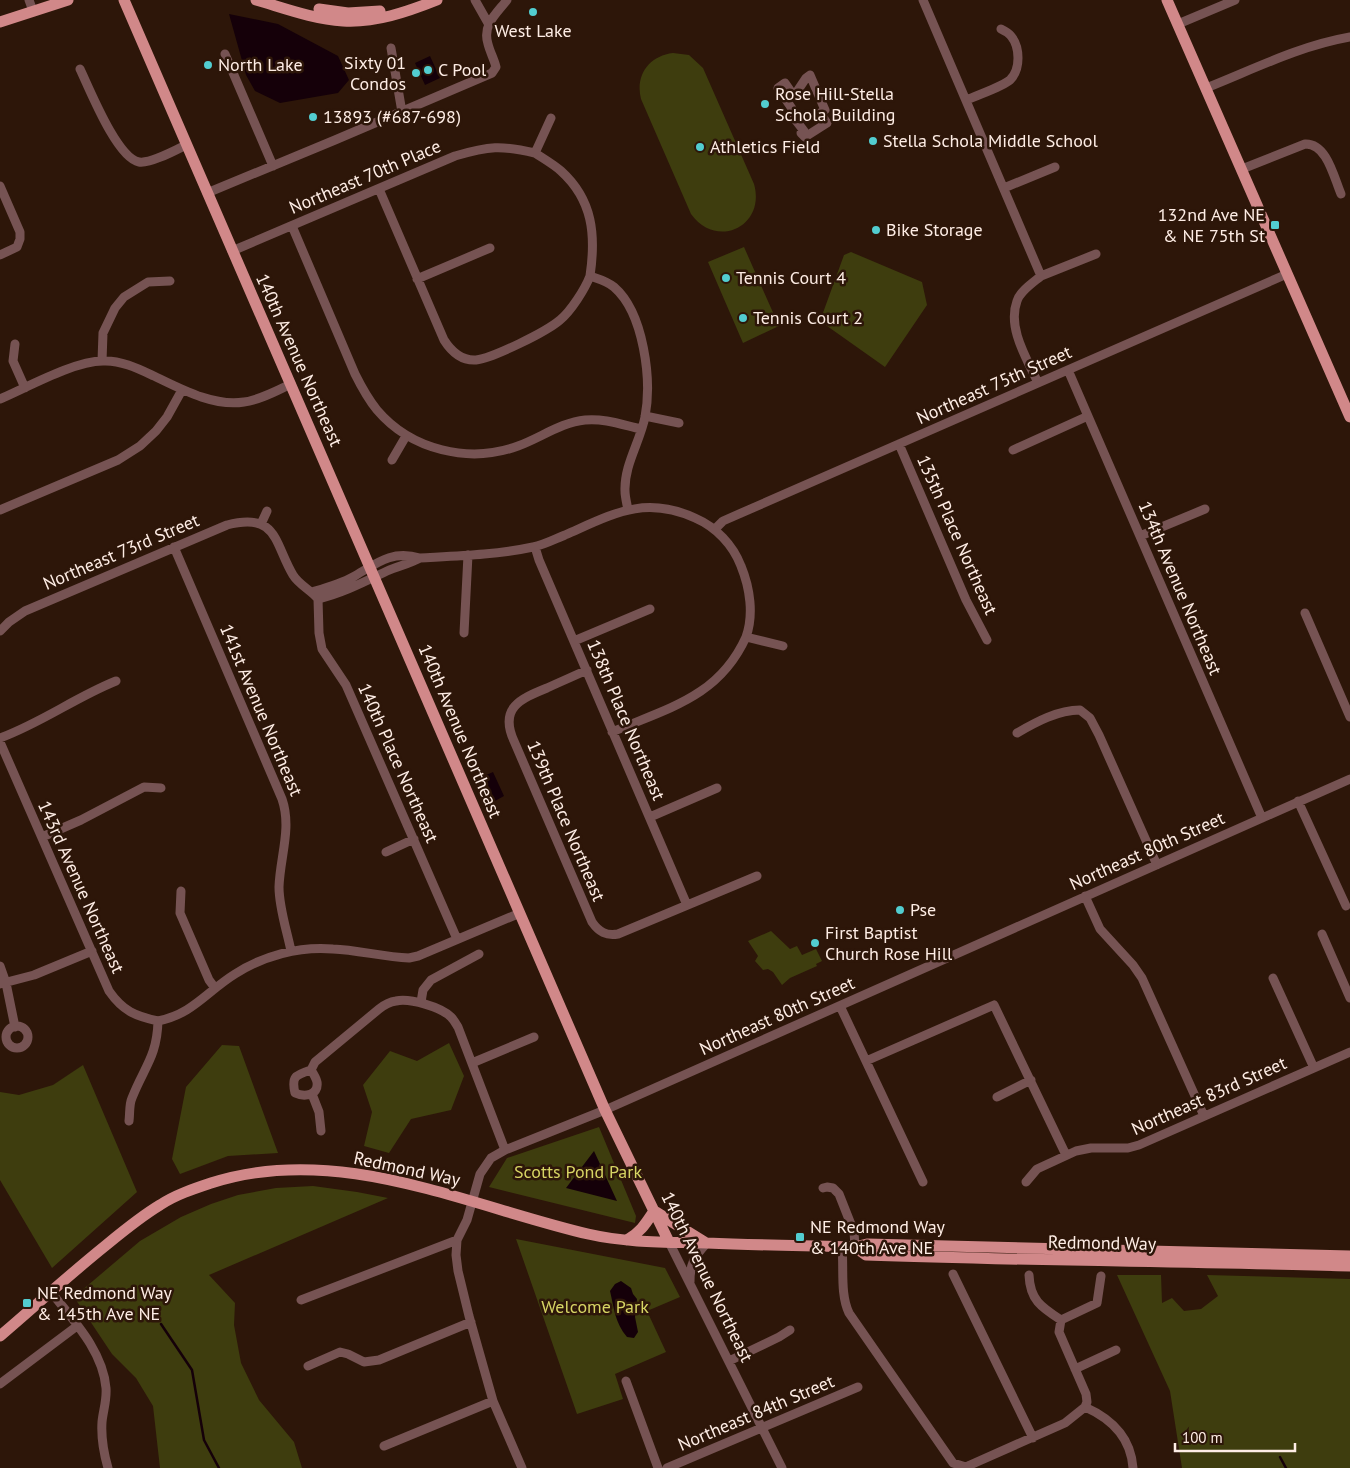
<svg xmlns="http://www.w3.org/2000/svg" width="1350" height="1468" viewBox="0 0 1350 1468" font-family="'PT Sans',sans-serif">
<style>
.green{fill:#3e3d0e}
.water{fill:#150009}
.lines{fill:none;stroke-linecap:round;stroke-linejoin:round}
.stream{stroke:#150009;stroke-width:2.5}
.minor{stroke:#765353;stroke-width:9}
.major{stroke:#d18889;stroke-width:11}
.poi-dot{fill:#52cdd0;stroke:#2d1609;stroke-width:2}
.labels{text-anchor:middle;stroke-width:5;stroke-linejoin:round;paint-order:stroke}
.poi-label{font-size:18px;fill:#feede5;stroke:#2d1609;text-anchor:start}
.street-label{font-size:18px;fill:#feede5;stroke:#2d1609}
.park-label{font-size:18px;fill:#d7d564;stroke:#2d1609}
</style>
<rect width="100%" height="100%" fill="#2d1609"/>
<path class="green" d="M673 53 689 55 703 68 754 184C766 226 717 250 691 214L641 99C635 75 649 56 673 53Z
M744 247 779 326 743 343 708 262Z
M851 252 922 282 927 305 885 367 820 321 844 255Z
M771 931 790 949 797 946 802 955 816 949 822 961 816 964 817 966 790 978 782 985 773 972 768 969 763 970 755 961 758 956 748 941Z
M449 1043 464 1076 451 1110 411 1119 389 1153 364 1146 372 1112 363 1085 390 1051 417 1061Z
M222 1045 239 1046 278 1153 228 1156 180 1174 172 1159 186 1087Z
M83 1065 137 1192 52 1268 0 1180V1092L19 1095 53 1085Z
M599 1127 636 1216 635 1223 489 1187 507 1158Z
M313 1186 357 1192 388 1198 209 1275 235 1303 234 1325 241 1363 259 1400 294 1442 302 1468H160L153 1406 136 1378 112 1354 74 1297 140 1241 181 1217 211 1204 238 1195 276 1188Z
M516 1239 665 1268 680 1297 647 1311 666 1352 615 1374 623 1399 577 1414Z
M1117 1275H1161L1162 1303 1172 1298 1184 1311 1201 1309 1218 1296 1207 1275 1350 1279V1468H1182L1170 1391Z"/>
<path class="water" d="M229 14 278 24 338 56 349 80 338 93 280 103 255 91 246 75Z
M430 56 440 78 425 85 415 63Z
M493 772 504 796 495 801 484 776Z
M594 1151 617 1201 566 1188Z
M621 1281 631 1288 633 1294 637 1299 635 1317 638 1332 634 1338 627 1337C615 1323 614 1308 610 1291L615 1284Z"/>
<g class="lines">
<path class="stream" d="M161 1324 192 1370 204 1440 219 1468
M1280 1457 1286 1468"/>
<path class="minor" d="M29 0 33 11
M475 0 488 23
M923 0 1041 276C1034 282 1020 291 1017 301 1007 328 1027 359 1038 383
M1178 24 1235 0
M391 48 402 112
M225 54 273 166
M80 69C90 90 117 158 139 162 150 164 176 150 186 145
M810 75 825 110 820 113 827 123 805 137 801 133 804 131 794 118 797 116 778 88 785 83 794 96 806 78Z
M1206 88C1254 69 1299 46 1350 37
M967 100C977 95 1002 87 1010 80 1021 69 1020 47 1011 36 1009 33 1005 31 1001 29
M535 153C544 159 553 164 561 171 593 200 596 235 590 276 599 279 607 281 614 287 644 313 652 380 645 417 640 442 624 465 625 491 625 497 627 504 628 510
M1242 169 1305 144C1327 143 1334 178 1341 194
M0 186 20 232V239L17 247 0 255
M1004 188 1055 167
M379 189 444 340C451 351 461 361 476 360 493 358 546 332 560 320 571 311 585 289 590 276
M207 193 335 140 492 73 496 67C494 59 490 52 488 44 482 25 496 14 507 0
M292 226 355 374C361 386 368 399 377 410 411 450 469 464 518 446 540 438 562 422 585 420 604 418 623 425 641 429
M232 251 455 156C489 146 501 145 535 153L551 118
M1041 276 1096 254
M417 279 490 248
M15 344 13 361 25 388
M102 361 103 333 115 308 124 297 148 282 170 281
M1068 370 1262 818
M0 399C28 387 74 361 103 361 121 360 139 369 154 376 181 389 214 407 244 402 260 400 276 391 291 384
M645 416 679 423
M899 444 966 600 987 640
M1013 450 1088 416
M392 460 406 436
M0 510 118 460 140 446 156 431 167 417 182 390
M261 524 267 511
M715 529 723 521 1287 274
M1140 536 1205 509
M174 547 282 799C292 828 280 857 279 887 279 908 287 931 291 951
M535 547 539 560 687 905
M420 558C457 556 496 555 533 547 544 545 555 539 565 535 613 514 644 495 695 518 716 527 733 545 741 566 750 588 754 615 746 637
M312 592C326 588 341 584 353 577 377 563 391 550 420 558 409 564 398 566 387 571 364 582 343 593 318 599
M318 599 319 633 322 649 346 685 457 939
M1305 613 1350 717
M0 631 9 622 25 611 227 525C278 512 274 543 293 575 299 585 311 590 318 599
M464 633 468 555
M574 641 650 609
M587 670C574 676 560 682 547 688 520 699 499 708 514 741L592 922C599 932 606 936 618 934L757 876
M612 732C668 708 719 697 746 637L783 646
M1017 733C1036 722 1058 710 1080 710L1090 718 1099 735 1157 865
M0 738C41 723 76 697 116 681
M0 742 109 991C123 1011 135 1016 158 1021
M1298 801 1346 906
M650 817 717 788
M42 837 81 820 144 787 161 788
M386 852 414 839
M181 891 180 913 209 980 215 988
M1085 896 1100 929 1133 965 1142 978 1204 1116
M1322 934 1350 998
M0 966 6 983 15 1027
M1273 978 1314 1068
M0 984 34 975 92 951
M421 1002 423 990 431 980 479 954
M840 1006 923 1182
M6 1037a11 11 0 1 1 22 0a11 11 0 1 1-22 0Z
M866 1061 994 1005 1066 1155
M472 1063 534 1037
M311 1070C296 1075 291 1076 295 1093 304 1097 319 1096 317 1082 316 1078 313 1073 311 1070L315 1062 379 1009C384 1005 389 1002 396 1001 410 998 441 1007 451 1017 454 1020 456 1024 458 1027L505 1150
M312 1094 319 1112 321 1131
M997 1097 1031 1080
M129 1121C130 1114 129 1104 132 1098 144 1067 157 1057 158 1021 193 1014 206 992 235 974 263 956 299 946 333 949 358 950 383 957 409 958L418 956 520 913
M1026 1182 1037 1169 1076 1151 1091 1148H1128L1139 1145 1350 1052
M823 1188 827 1187 833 1188 839 1194 854 1232 855 1247
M669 1242 782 1468
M842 1247C844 1269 840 1294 849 1313L953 1463
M953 1274 1033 1438
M1029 1275C1030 1300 1041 1307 1061 1320L1059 1332 1086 1394 1087 1402 1085 1407
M690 1282C690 1263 694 1257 707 1243
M51 1292C73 1320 103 1351 106 1388 107 1400 103 1411 102 1422 101 1437 104 1454 108 1468
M301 1300 457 1240
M1061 1320 1097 1303 1101 1276
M729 1361 779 1337 790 1330
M308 1366 340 1352 348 1354 364 1362 379 1360 471 1322
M1075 1369 1116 1350
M626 1381 658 1468
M0 1384 77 1326
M1085 1407C1112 1419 1131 1438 1133 1468
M384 1446 493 1401
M953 1463 966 1467 970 1465 1065 1423 1085 1407
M522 1468 493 1401 469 1316 458 1271 456 1255 457 1240 467 1220 480 1174 491 1158 505 1150 605 1110 1350 779
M667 1468 858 1387"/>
<path class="major" d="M124 0 605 1110 669 1242
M256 0C284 8 313 19 343 21 375 23 407 12 437 0
M1167 0 1350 417
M319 9 348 13 380 11
M0 22 68 0
M656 1212 706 1243
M627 1240C641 1232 646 1223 654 1211
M855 1247 866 1255C1028 1261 1189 1261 1350 1266
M0 1336C35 1306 69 1275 105 1246 122 1232 140 1217 160 1205 175 1195 193 1189 211 1183 338 1142 465 1205 588 1234 627 1243 668 1242 707 1243 756 1245 806 1246 855 1247L867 1244 1350 1256"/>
</g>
<g class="poi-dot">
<circle cx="533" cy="12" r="5"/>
<circle cx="208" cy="65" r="5"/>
<circle cx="428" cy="70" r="5"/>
<circle cx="416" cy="73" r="5"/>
<circle cx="765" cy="104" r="5"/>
<circle cx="313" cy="117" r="5"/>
<circle cx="873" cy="141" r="5"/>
<circle cx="700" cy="147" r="5"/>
<rect x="1270" y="220" width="10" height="10" rx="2.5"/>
<circle cx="876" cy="230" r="5"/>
<circle cx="726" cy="278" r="5"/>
<circle cx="743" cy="318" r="5"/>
<circle cx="900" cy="910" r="5"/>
<circle cx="815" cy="943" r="5"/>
<rect x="795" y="1232" width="10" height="10" rx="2.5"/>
<rect x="22" y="1298" width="10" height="10" rx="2.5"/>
</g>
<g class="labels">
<g class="poi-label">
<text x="533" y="37" text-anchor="middle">West Lake</text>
<text x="406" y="69" text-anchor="end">Sixty 01<tspan x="406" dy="21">Condos</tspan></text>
<text x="218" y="71">North Lake</text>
<text x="438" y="76">C Pool</text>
<text x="775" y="100">Rose Hill-Stella<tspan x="775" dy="21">Schola Building</tspan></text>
<text x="323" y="123">13893 (#687-698)</text>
<text x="883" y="147">Stella Schola Middle School</text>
<text x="710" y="153">Athletics Field</text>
<text x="1265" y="221" text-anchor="end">132nd Ave NE<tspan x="1265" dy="21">&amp; NE 75th St</tspan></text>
<text x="886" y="236">Bike Storage</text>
<text x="736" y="284">Tennis Court 4</text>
<text x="753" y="324">Tennis Court 2</text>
<text x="910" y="916">Pse</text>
<text x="825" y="939">First Baptist<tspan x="825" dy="21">Church Rose Hill</tspan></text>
<text x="810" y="1233">NE Redmond Way<tspan x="810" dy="21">&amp; 140th Ave NE</tspan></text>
<text x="37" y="1299">NE Redmond Way<tspan x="37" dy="21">&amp; 145th Ave NE</tspan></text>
</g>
<g class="street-label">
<text transform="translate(365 177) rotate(-23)" y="6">Northeast 70th Place</text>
<text transform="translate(299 360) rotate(66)" y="6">140th Avenue Northeast</text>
<text transform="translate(994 385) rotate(-24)" y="6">Northeast 75th Street</text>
<text transform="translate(957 535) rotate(66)" y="6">135th Place Northeast</text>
<text transform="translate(121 552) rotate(-23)" y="6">Northeast 73rd Street</text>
<text transform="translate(1180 588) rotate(67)" y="6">134th Avenue Northeast</text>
<text transform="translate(261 710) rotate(67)" y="6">141st Avenue Northeast</text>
<text transform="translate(626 720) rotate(67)" y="6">138th Place Northeast</text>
<text transform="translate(460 731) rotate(67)" y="6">140th Avenue Northeast</text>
<text transform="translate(398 763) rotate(66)" y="6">140th Place Northeast</text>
<text transform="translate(566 821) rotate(67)" y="6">139th Place Northeast</text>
<text transform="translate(1147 851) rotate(-24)" y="6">Northeast 80th Street</text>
<text transform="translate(81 887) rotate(66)" y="6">143rd Avenue Northeast</text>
<text transform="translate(777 1016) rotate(-24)" y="6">Northeast 80th Street</text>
<text transform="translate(1209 1096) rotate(-24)" y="6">Northeast 83rd Street</text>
<text transform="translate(407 1169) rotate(12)" y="6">Redmond Way</text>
<text transform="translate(1102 1243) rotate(1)" y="6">Redmond Way</text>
<text transform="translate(707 1277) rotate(64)" y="6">140th Avenue Northeast</text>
<text transform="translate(756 1413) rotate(-23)" y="6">Northeast 84th Street</text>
</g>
<g class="park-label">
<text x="578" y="1178">Scotts Pond Park</text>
<text x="595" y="1313">Welcome Park</text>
</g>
</g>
<path d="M1175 1443v8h120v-8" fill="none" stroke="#feede5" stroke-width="2.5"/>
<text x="1182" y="1443" font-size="15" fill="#feede5" stroke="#2d1609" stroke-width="4" paint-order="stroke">100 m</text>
</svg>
